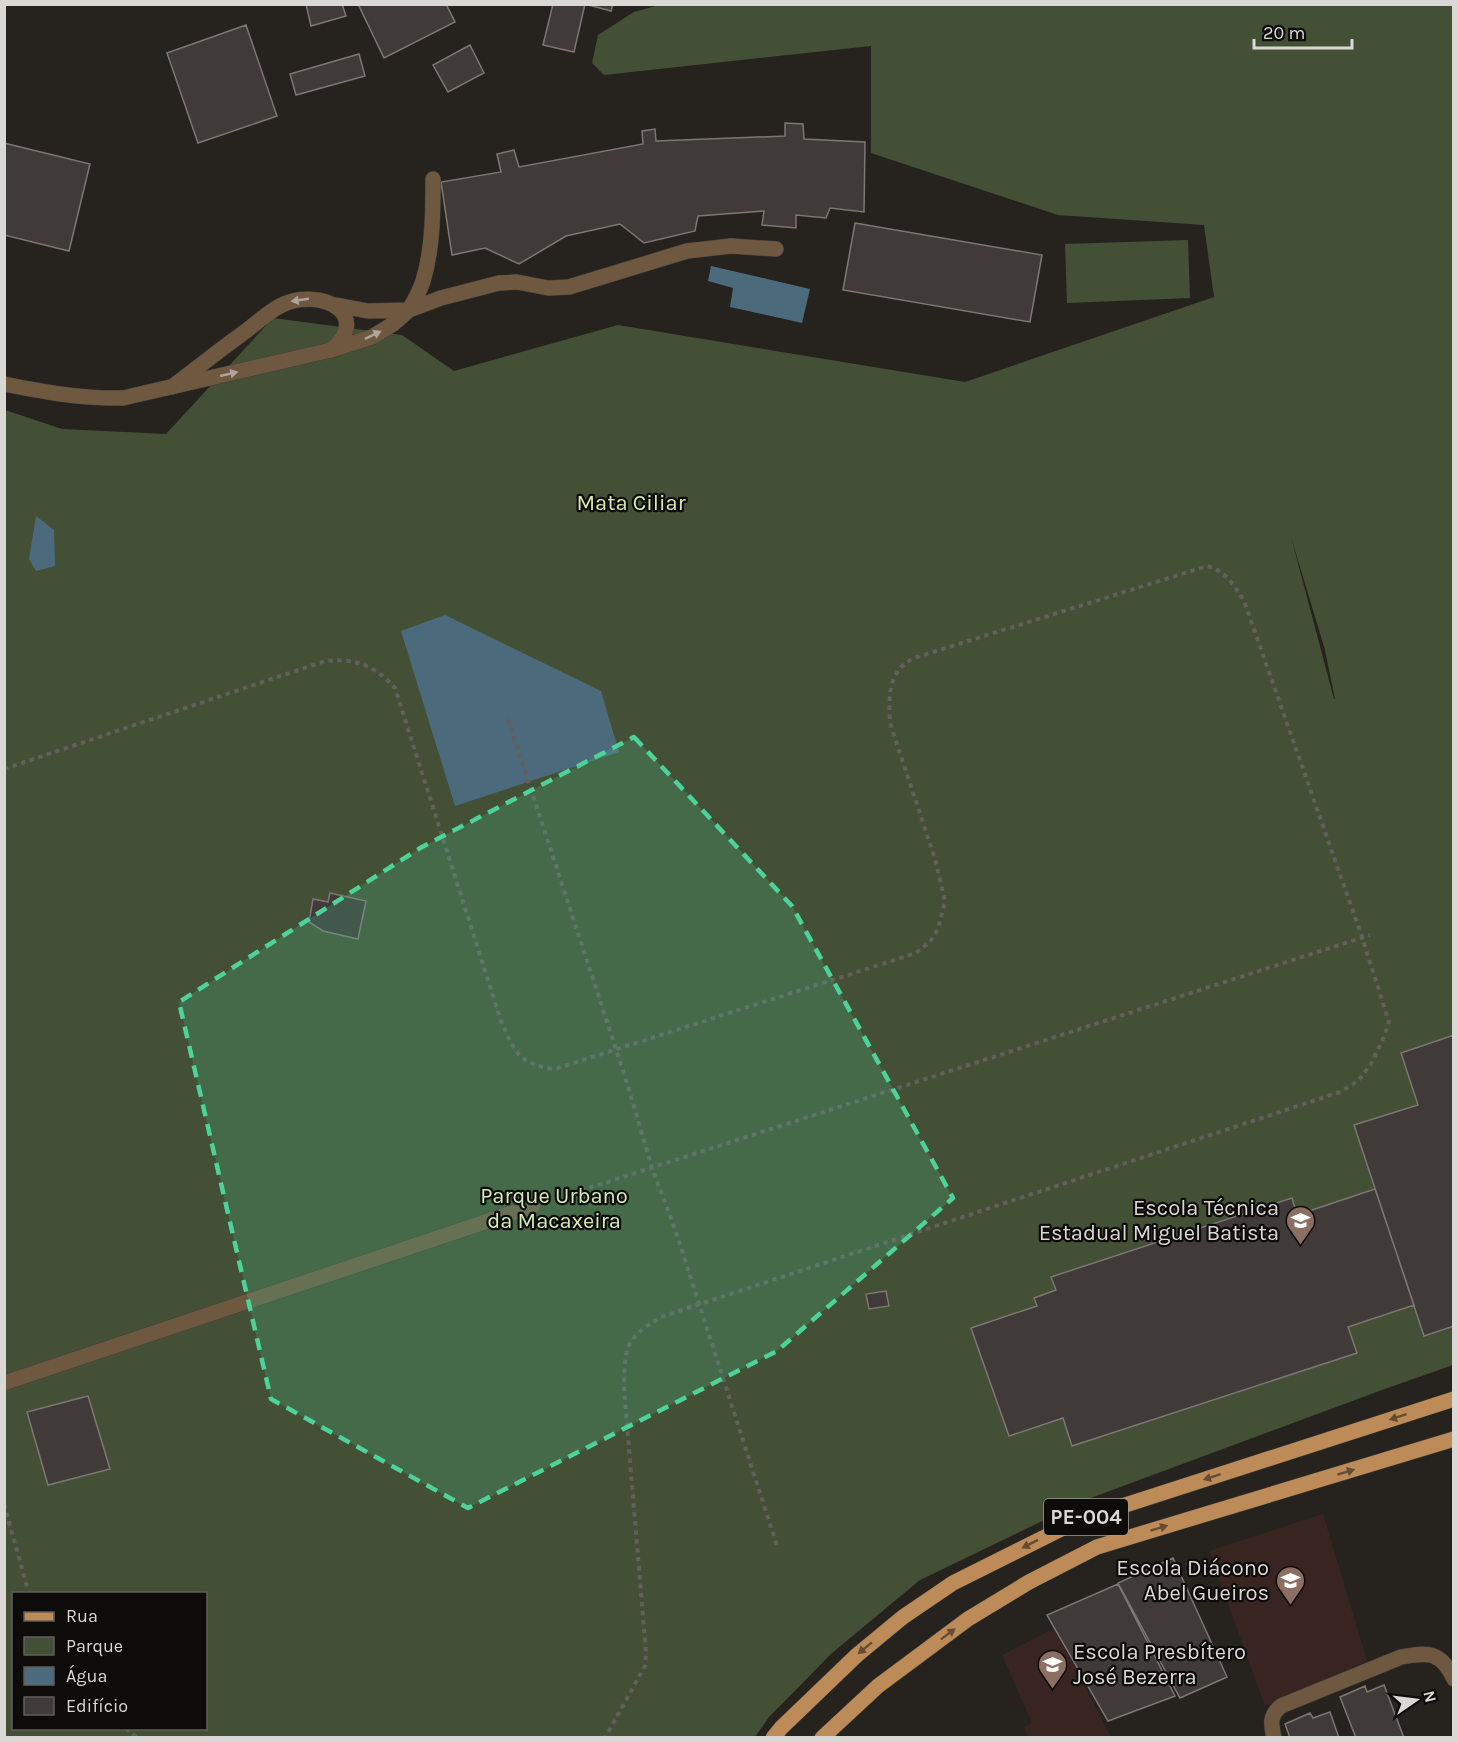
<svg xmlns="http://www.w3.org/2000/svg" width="1458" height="1742" viewBox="0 0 1458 1742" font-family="Karla,sans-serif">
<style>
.education{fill:#382522}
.green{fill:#445035;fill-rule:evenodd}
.water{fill:#4b6b7c}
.building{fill:#403a39;stroke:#7d7675;stroke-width:1.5}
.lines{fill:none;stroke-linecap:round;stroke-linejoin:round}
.lane-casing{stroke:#43403c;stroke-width:16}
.street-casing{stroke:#43403c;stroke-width:16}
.primary-casing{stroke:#43403c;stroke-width:16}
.path{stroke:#625f5c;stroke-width:4;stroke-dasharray:4.5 4.5;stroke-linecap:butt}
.lane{stroke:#6f5840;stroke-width:15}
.street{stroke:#6f5840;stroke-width:15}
.primary{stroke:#bc8b58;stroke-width:15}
.oneway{fill:#afa599}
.oneway2{fill:#654c32}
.marked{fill:#4dd39a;fill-opacity:0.2;stroke:#4dd39a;stroke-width:4.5;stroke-dasharray:12 8;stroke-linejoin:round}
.labels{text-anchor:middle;stroke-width:4.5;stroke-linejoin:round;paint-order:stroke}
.shield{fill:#0e0c0b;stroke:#9d9b98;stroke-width:1.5}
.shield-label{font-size:21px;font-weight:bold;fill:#dad8d5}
.park-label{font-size:22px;fill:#d3ebb4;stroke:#0e0c0b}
.poi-label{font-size:22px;fill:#dad8d5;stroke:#0e0c0b;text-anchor:end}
</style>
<rect width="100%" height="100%" fill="#26231f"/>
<path class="education" d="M1323 1514 1367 1661 1265 1706 1209 1551Z
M1055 1628 1111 1737H1028L1024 1727 1032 1723 1002 1655Z"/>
<path class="green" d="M663 4 1453 5V1365L1382 1390 1088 1499 920 1580 832 1653 769 1717 755 1737 5 1738V410L62 429 166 434 273 318 402 335 454 371 618 325 965 382 1214 297 1204 225 1058 215 871 153V46L604 75 592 63 598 35 634 12ZM1291 537 1325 650 1335 699H1334ZM14 1594H206V1728H14Z
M1188 240 1190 298 1067 303 1065 244Z"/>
<path class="water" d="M711 266 810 289 802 323 730 307 733 288 708 281Z
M36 516 54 530 55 566 36 571 29 559Z
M445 615 601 691 619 752 455 806 401 631Z"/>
<path class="building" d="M306 4H342L346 16 311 26Z
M358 4H446L455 22 384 58Z
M553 4H585L574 52 543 45Z
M585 4H613L611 11Z
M246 25 277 116 198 143 167 53Z
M470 45 484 73 448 92 433 65Z
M359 54 365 76 296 95 290 74Z
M785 123 803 124 804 139 865 142 864 212 830 208 826 218 796 215V228L762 225 764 211 698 216 695 231 644 243 620 224 566 236 519 264 485 248 452 255 441 182 501 172 497 154 514 150 519 167 643 144 642 131 655 129 656 141 785 136Z
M4 143 90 164 69 251 4 235Z
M855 223 1042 255 1030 322 843 290Z
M330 893 366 901 358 939 323 931 309 922 313 899 328 902Z
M1454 1035V1326L1424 1336 1354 1125 1418 1105 1401 1053Z
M1375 1189 1414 1305 1348 1327 1357 1353 1072 1446 1063 1418 1009 1436 971 1328 1037 1306 1034 1298 1056 1290 1051 1277 1292 1198 1297 1215Z
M886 1291 889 1306 869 1309 866 1294Z
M88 1396 110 1469 48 1485 27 1412Z
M1173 1558 1227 1677 1180 1698 1118 1583Z
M1118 1584 1175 1696 1108 1721 1047 1615Z
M1384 1685 1404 1738H1356L1340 1697 1365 1686 1367 1692Z
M1330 1712 1339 1738H1290L1285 1724 1310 1713 1313 1718Z"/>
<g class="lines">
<defs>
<path id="lane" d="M336 305 368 311 409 310
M409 310C414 301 420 291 423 281 433 248 433 212 433 179
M331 350 372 337 393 324 409 310 441 298 499 283 517 282 548 288 569 287 687 251 731 246 776 249
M1274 1738C1271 1724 1269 1716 1281 1706L1401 1657C1428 1652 1441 1651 1454 1679"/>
<path id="street" d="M4 384C44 392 82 399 123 398L331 350C373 314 321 288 284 304 270 310 258 322 246 331 221 349 197 368 172 387
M4 1383 533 1206"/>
<path id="primary" d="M773 1738 781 1728 857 1655 903 1617 953 1583 1079 1520 1454 1399
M822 1738 878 1686 968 1619 1029 1582 1097 1547 1454 1439"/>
</defs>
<use href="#lane" class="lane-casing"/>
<use href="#street" class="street-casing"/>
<use href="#primary" class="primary-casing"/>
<path class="path" d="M508 719 628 1086 652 1168 675 1229 778 1549
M4 769 325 661C354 657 377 667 395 688L501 1021C514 1051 519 1065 555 1069L916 953 930 942 938 929 945 901 935 859 890 723C889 697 887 671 914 658L1207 566C1226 571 1234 585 1244 601L1362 937 1389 1022 1384 1037 1371 1064 1358 1081 1340 1092 661 1317C624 1340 625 1345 624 1388L646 1653 645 1666 605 1738
M555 1199 1370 935
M4 1504 29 1594
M126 1728 137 1738"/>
<use href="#lane" class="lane"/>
<use href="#street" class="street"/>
<use href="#primary" class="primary"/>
</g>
<defs><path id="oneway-solid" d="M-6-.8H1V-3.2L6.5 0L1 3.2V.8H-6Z" transform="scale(1.5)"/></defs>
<g class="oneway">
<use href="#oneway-solid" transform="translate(300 300) rotate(171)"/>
<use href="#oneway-solid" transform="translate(373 335) rotate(-26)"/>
<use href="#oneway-solid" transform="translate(229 374) rotate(-13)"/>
</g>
<g class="oneway2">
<use href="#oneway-solid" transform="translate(1398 1417) rotate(162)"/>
<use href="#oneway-solid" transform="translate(1346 1472) rotate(-17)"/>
<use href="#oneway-solid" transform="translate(1212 1477) rotate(162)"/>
<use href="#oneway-solid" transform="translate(1159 1528) rotate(-17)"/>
<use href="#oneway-solid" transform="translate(1030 1544) rotate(153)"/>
<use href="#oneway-solid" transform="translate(948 1634) rotate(-37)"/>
<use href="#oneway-solid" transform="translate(865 1648) rotate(141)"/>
</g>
<path class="marked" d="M634 737 792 906 953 1198 777 1351 468 1508 271 1399 179 1002 422 847Z"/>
<defs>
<symbol id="university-pin" viewBox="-11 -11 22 30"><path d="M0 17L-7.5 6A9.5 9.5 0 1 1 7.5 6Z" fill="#8d6e63" stroke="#0e0c0b"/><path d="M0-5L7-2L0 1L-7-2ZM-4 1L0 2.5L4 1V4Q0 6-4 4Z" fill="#fff"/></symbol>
<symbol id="school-pin" viewBox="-11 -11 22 30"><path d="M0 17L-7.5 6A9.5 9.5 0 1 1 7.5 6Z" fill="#8d6e63" stroke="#0e0c0b"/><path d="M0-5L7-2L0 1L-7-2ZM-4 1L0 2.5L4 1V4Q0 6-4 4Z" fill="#fff"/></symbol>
</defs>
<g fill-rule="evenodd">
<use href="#university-pin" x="1284" y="1204" width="33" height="45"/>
<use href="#school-pin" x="1274" y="1564" width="33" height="45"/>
<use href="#school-pin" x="1036" y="1648" width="33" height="45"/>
</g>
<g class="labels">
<rect class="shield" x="1044" y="1499" width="84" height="36" rx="4.5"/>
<g class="shield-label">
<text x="1086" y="1524">PE-004</text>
</g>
<g class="park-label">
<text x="631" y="510">Mata Ciliar</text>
<text x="554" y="1203">Parque Urbano<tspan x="554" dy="25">da Macaxeira</tspan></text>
</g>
<g class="poi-label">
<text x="1279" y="1215">Escola Técnica<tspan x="1279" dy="25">Estadual Miguel Batista</tspan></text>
<text x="1269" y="1575">Escola Diácono<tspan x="1269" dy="25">Abel Gueiros</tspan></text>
<text x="1073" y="1659" text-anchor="start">Escola Presbítero<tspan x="1073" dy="25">José Bezerra</tspan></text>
</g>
</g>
<rect width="1458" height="1742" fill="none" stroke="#dad8d5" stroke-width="12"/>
<rect x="12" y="1592" width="195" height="138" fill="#0e0c0b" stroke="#605e5c" stroke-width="1.5"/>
<rect x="24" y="1612" width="30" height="9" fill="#bc8b58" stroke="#605e5c" stroke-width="1.5"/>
<text x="66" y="1622" font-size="18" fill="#dad8d5">Rua</text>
<rect x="24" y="1637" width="30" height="18" fill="#445035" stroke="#605e5c" stroke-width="1.5"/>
<text x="66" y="1652" font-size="18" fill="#dad8d5">Parque</text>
<rect x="24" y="1667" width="30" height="18" fill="#4b6b7c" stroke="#605e5c" stroke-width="1.5"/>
<text x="66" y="1682" font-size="18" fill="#dad8d5">Água</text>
<rect x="24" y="1697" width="30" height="18" fill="#403a39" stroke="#605e5c" stroke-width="1.5"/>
<text x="66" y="1712" font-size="18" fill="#dad8d5">Edifício</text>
<g transform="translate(1416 1700) rotate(76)" stroke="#0e0c0b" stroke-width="4.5" paint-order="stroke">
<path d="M0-4.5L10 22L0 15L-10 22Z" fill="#dad8d5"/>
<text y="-9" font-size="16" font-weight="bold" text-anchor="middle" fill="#dad8d5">N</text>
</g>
<path d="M1254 39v9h98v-9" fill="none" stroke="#dad8d5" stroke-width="3"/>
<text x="1263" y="39" font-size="18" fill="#dad8d5" stroke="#0e0c0b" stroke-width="4.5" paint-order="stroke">20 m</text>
</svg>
